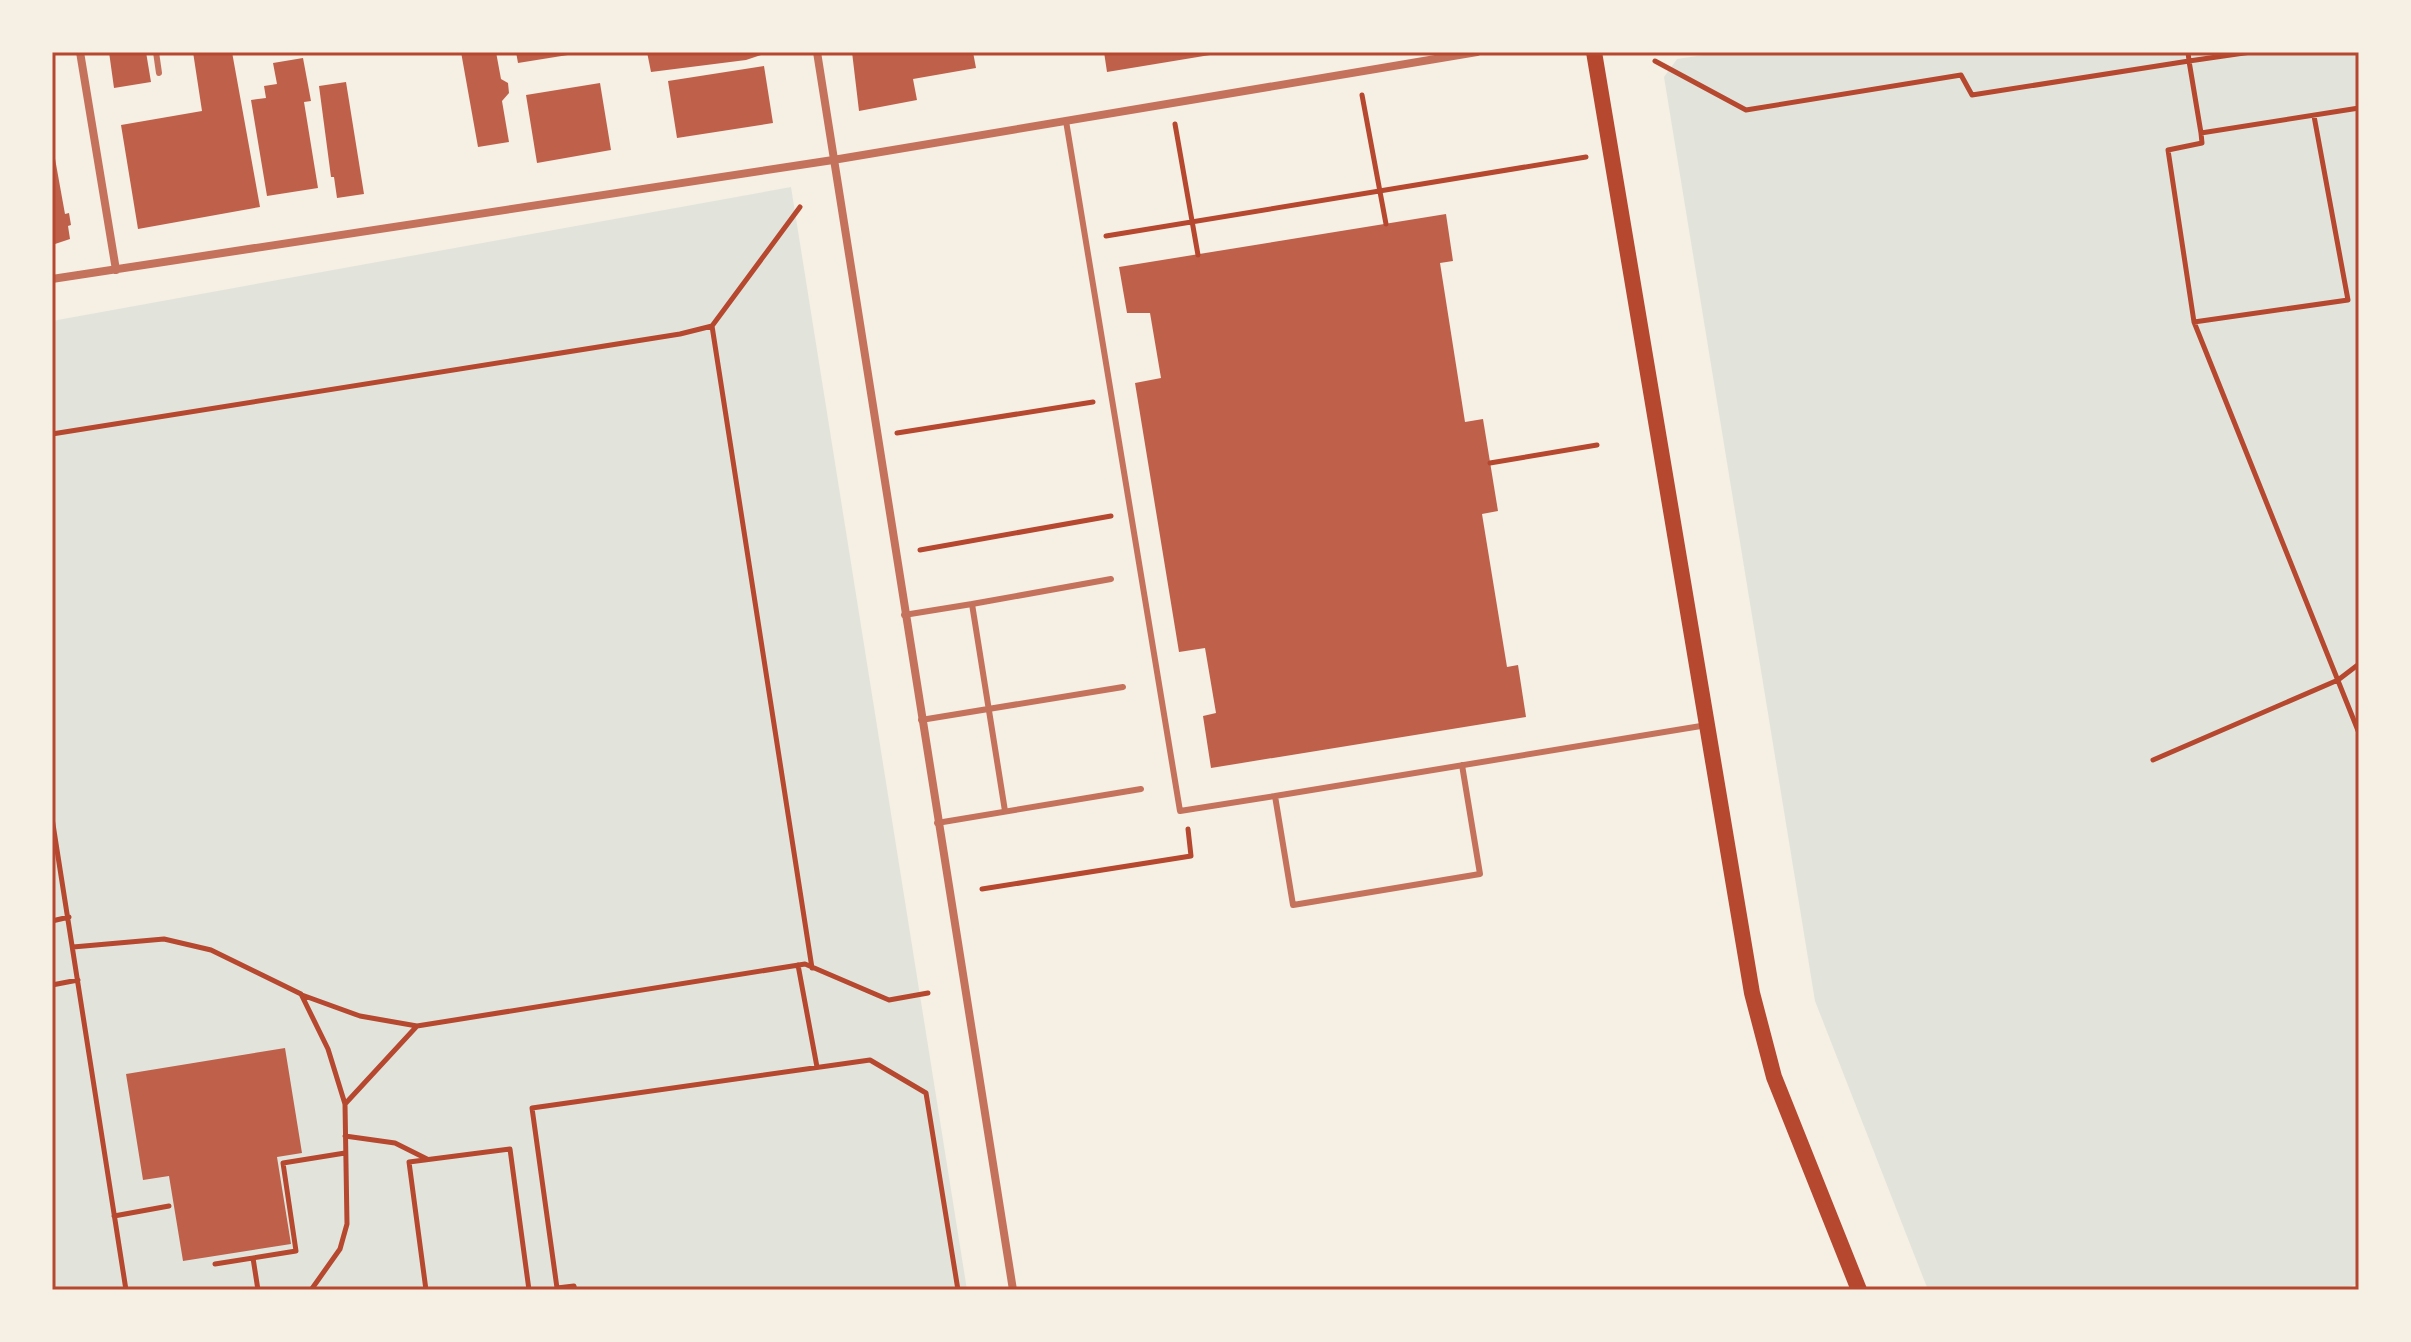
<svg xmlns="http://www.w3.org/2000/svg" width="2411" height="1342" viewBox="0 0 2411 1342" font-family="'Work Sans',sans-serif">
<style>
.green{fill:#e2e4dc}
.building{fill:#bf614a}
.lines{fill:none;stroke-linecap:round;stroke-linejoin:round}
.path{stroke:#b5482f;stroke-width:5}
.service{stroke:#c5725c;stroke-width:6}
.minor{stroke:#c5725c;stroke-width:8}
.secondary{stroke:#b5482f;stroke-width:16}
.neatline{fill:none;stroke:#b5482f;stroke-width:3}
</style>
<rect width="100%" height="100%" fill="#f6efe4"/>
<path class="green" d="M1723 52H2359V1283L2342 1290H1928L1815 1001 1664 77 1677 59Z
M791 187 967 1290H52V321Z"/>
<path class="building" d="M109 52H146L151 82 114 88Z
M193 52H232L260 207 138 229 121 125 202 111Z
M461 52H496L501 79 508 83 509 93 502 101 509 142 478 147Z
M516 52H574V54L518 63Z
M647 52H764V54L746 60 651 72Z
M852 52H973L976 68 913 79 917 100 859 111Z
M1104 52H1210V55L1107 72Z
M303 58 311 101 304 102 318 188 267 196 251 100 266 98 264 86 277 84 273 63Z
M764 66 773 123 677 138 668 81Z
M346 82 364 194 337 198 334 177H331L319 86Z
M600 83 611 150 537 163 526 95Z
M52 142 65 214 69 213 71 225 68 226 70 239 55 244 52 242Z
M1446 214 1453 261 1440 263 1465 422 1483 419 1498 511 1482 514 1507 667 1518 665 1526 717 1211 768 1203 716 1216 713 1205 648 1179 652 1135 383 1161 378 1150 313H1127L1119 267Z
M285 1048 302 1153 277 1157 291 1244 183 1261 169 1176 143 1180 126 1074Z"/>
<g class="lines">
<path class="path" d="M2251 52 2189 61 2201 133 2359 108
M1655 61 1746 110 1961 75 1972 95 2189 61 2188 52
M1362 95 1386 224
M2314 116 2348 300 2194 322 2359 733
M1175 124 1198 255
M1106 236 1586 157
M2194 322 2168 150 2202 143 2201 133
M712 326 800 207
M897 433 1093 402
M52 434 680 334 712 326 812 968
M1490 463 1597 445
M920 550 1111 516
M2153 760 2338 680 2359 664
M52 818 126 1290
M982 889 1191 856 1188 829
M52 921 69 917
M73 947 164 939 211 950 301 994 328 1049 345 1104 347 1224 340 1249 311 1290
M798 965 817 1067
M52 985 78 980
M302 995 360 1016 417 1026
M345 1104 417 1026 805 964 889 1000 928 993
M345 1136 395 1143 427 1159
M114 1216 169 1206
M253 1258 258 1290
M215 1264 296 1251 283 1163 345 1153
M426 1290 409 1162 510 1149 529 1290
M575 1290 574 1286 557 1288 532 1108 870 1060 926 1093 958 1290"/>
<path class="service" d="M156 52 159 73
M1066 121 1180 811 1275 796
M972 604 1111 579
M904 615 972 604 1005 811
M921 720 1123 687
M1462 765 1480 874 1293 905 1275 796 1707 725
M937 823 1141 789"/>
<path class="minor" d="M80 52 116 270
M817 52 1013 1290
M52 279 833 160 1477 52"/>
<path class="secondary" d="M1594 52 1752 993 1774 1077 1859 1290"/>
</g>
<rect width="2411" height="1342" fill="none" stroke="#f6efe4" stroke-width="108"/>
<rect x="54" y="54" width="2303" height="1234" class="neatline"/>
</svg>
